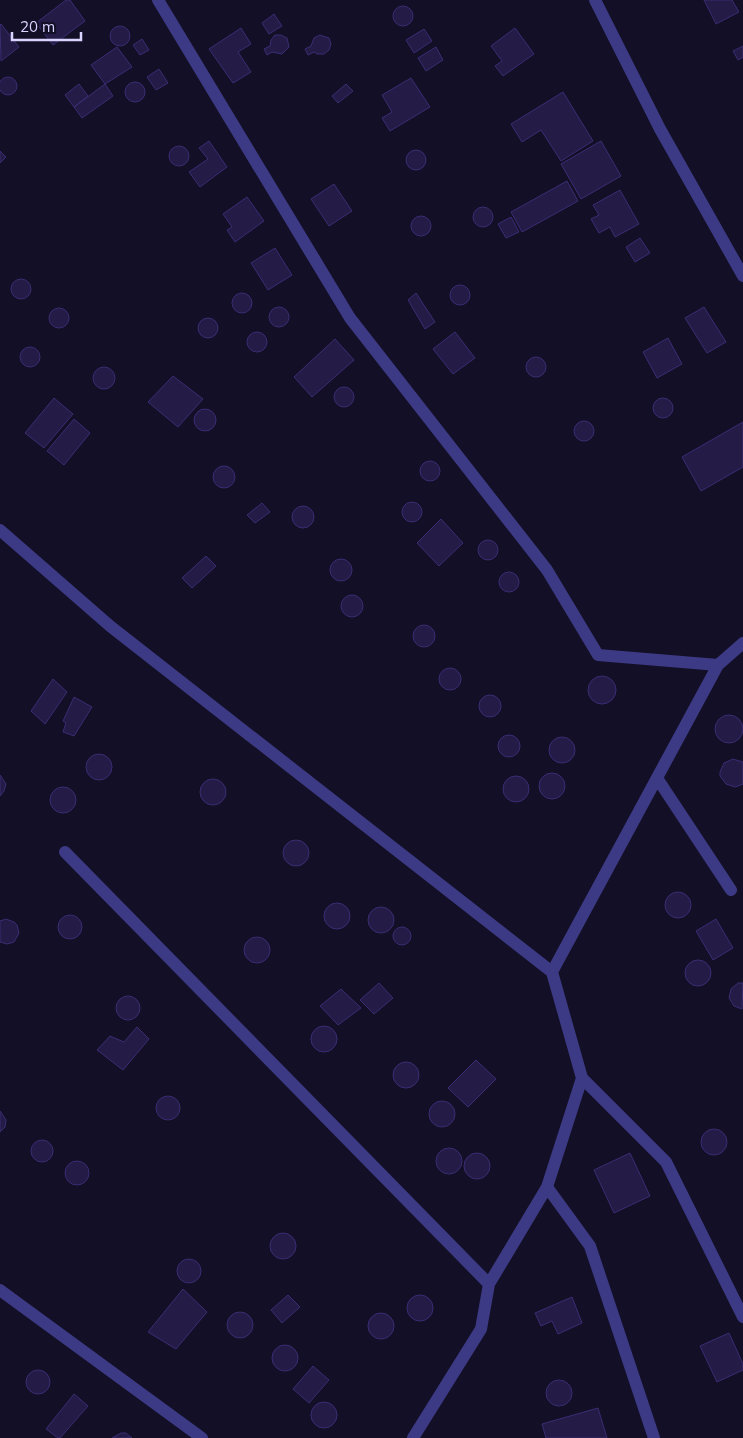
<svg xmlns="http://www.w3.org/2000/svg" width="743" height="1438" viewBox="0 0 743 1438" font-family="Mulish,sans-serif">
<style>
.building{fill:#241b47;stroke:#3b2d73}
.lines{fill:none;stroke-linecap:round;stroke-linejoin:round}
.minor{stroke:#3d3a85;stroke-width:12}
</style>
<rect width="100%" height="100%" fill="#130f26"/>
<path class="building" d="M66 0H70L85 21 53 45 36 23Z
M704 0H732L739 12 716 24Z
M393 16a10 10 0 1 1 20 0a10 10 0 1 1-20 0Z
M274 14 282 26 269 34 262 23Z
M1 24 19 47 1 61 0 25Z
M110 36a10 10 0 1 1 20 0a10 10 0 1 1-20 0Z
M241 28 251 44 238 52 251 72 233 83 209 49Z
M515 28 534 54 503 76 495 66 502 61 491 46Z
M424 29 432 41 414 53 406 40Z
M275 35H281L287 38 289 47 282 54 272 52 267 55 264 49 270 46 271 40Z
M320 35 329 38 331 44 329 50 324 54H317L314 52 308 55 305 49 311 46 314 38Z
M142 39 149 50 140 55 133 45Z
M743 46V57L738 60 733 51Z
M117 47 132 67 105 84 91 65Z
M436 47 443 60 426 71 418 58Z
M159 69 168 83 156 90 147 77Z
M-1 86a9 9 0 1 1 18 0a9 9 0 1 1-18 0Z
M411 78 430 107 390 131 382 118 392 112 382 95Z
M125 92a10 10 0 1 1 20 0a10 10 0 1 1-20 0Z
M79 84 88 96 74 107 65 95Z
M105 84 113 96 82 118 74 107Z
M346 84 353 91 338 103 332 96Z
M563 92 593 141 561 161 541 130 522 142 511 124Z
M209 141 227 167 200 187 189 172 208 159 199 148Z
M601 141 621 176 581 199 561 164Z
M169 156a10 10 0 1 1 20 0a10 10 0 1 1-20 0Z
M406 160a10 10 0 1 1 20 0a10 10 0 1 1-20 0Z
M0 151 6 157 0 163Z
M567 181 578 201 522 232 511 212Z
M334 184 352 211 329 226 311 199Z
M620 190 639 224 615 237 610 227 599 233 591 219 599 215 593 205Z
M247 197 264 221 235 242 227 230 232 227 223 214Z
M473 217a10 10 0 1 1 20 0a10 10 0 1 1-20 0Z
M411 226a10 10 0 1 1 20 0a10 10 0 1 1-20 0Z
M511 217 519 232 506 238 498 224Z
M640 238 650 253 635 262 626 247Z
M275 248 292 275 268 290 251 263Z
M11 289a10 10 0 1 1 20 0a10 10 0 1 1-20 0Z
M450 295a10 10 0 1 1 20 0a10 10 0 1 1-20 0Z
M416 293 435 322 425 329 408 300Z
M232 303a10 10 0 1 1 20 0a10 10 0 1 1-20 0Z
M704 307 726 342 707 353 685 318Z
M269 317a10 10 0 1 1 20 0a10 10 0 1 1-20 0Z
M49 318a10 10 0 1 1 20 0a10 10 0 1 1-20 0Z
M198 328a10 10 0 1 1 20 0a10 10 0 1 1-20 0Z
M455 332 475 358 453 374 433 349Z
M247 342a10 10 0 1 1 20 0a10 10 0 1 1-20 0Z
M668 338 682 364 657 378 643 352Z
M335 339 354 360 312 397 294 377Z
M20 357a10 10 0 1 1 20 0a10 10 0 1 1-20 0Z
M526 367a10 10 0 1 1 20 0a10 10 0 1 1-20 0Z
M93 378a11 11 0 1 1 22 0a11 11 0 1 1-22 0Z
M173 376 203 399 178 427 148 402Z
M334 397a10 10 0 1 1 20 0a10 10 0 1 1-20 0Z
M54 398 73 414 44 448 25 433Z
M653 408a10 10 0 1 1 20 0a10 10 0 1 1-20 0Z
M194 420a11 11 0 1 1 22 0a11 11 0 1 1-22 0Z
M74 419 90 433 64 465 47 451Z
M574 431a10 10 0 1 1 20 0a10 10 0 1 1-20 0Z
M743 422V467L701 491 682 457Z
M420 471a10 10 0 1 1 20 0a10 10 0 1 1-20 0Z
M213 477a11 11 0 1 1 22 0a11 11 0 1 1-22 0Z
M402 512a10 10 0 1 1 20 0a10 10 0 1 1-20 0Z
M262 503 270 512 255 523 247 515Z
M292 517a11 11 0 1 1 22 0a11 11 0 1 1-22 0Z
M441 519 463 543 439 566 417 543Z
M478 550a10 10 0 1 1 20 0a10 10 0 1 1-20 0Z
M206 556 216 566 192 588 182 578Z
M330 570a11 11 0 1 1 22 0a11 11 0 1 1-22 0Z
M499 582a10 10 0 1 1 20 0a10 10 0 1 1-20 0Z
M341 606a11 11 0 1 1 22 0a11 11 0 1 1-22 0Z
M413 636a11 11 0 1 1 22 0a11 11 0 1 1-22 0Z
M439 679a11 11 0 1 1 22 0a11 11 0 1 1-22 0Z
M588 690a14 14 0 1 1 28 0a14 14 0 1 1-28 0Z
M53 679 67 692 45 724 31 711Z
M479 706a11 11 0 1 1 22 0a11 11 0 1 1-22 0Z
M74 697 92 707 74 736 63 732 66 723 63 721Z
M715 729a14 14 0 1 1 28 0a14 14 0 1 1-28 0Z
M498 746a11 11 0 1 1 22 0a11 11 0 1 1-22 0Z
M549 750a13 13 0 1 1 26 0a13 13 0 1 1-26 0Z
M86 767a13 13 0 1 1 26 0a13 13 0 1 1-26 0Z
M733 759 743 762V784L735 787 726 784 720 776V772L724 763Z
M539 786a13 13 0 1 1 26 0a13 13 0 1 1-26 0Z
M0 775 6 784 4 791 0 796Z
M503 789a13 13 0 1 1 26 0a13 13 0 1 1-26 0Z
M200 792a13 13 0 1 1 26 0a13 13 0 1 1-26 0Z
M50 800a13 13 0 1 1 26 0a13 13 0 1 1-26 0Z
M283 853a13 13 0 1 1 26 0a13 13 0 1 1-26 0Z
M665 905a13 13 0 1 1 26 0a13 13 0 1 1-26 0Z
M324 916a13 13 0 1 1 26 0a13 13 0 1 1-26 0Z
M368 920a13 13 0 1 1 26 0a13 13 0 1 1-26 0Z
M58 927a12 12 0 1 1 24 0a12 12 0 1 1-24 0Z
M6 919 14 922 17 925 19 933 14 942 7 944 0 942V921Z
M716 919 733 948 713 960 696 931Z
M393 936a9 9 0 1 1 18 0a9 9 0 1 1-18 0Z
M244 950a13 13 0 1 1 26 0a13 13 0 1 1-26 0Z
M685 973a13 13 0 1 1 26 0a13 13 0 1 1-26 0Z
M379 983 393 998 374 1014 360 1000Z
M738 983H743L742 1009 734 1006 729 998 731 989Z
M341 989 361 1008 338 1025 320 1006Z
M116 1008a12 12 0 1 1 24 0a12 12 0 1 1-24 0Z
M311 1039a13 13 0 1 1 26 0a13 13 0 1 1-26 0Z
M137 1027 149 1039 123 1070 97 1050 110 1036 124 1042Z
M476 1060 496 1079 468 1107 448 1088Z
M393 1075a13 13 0 1 1 26 0a13 13 0 1 1-26 0Z
M156 1108a12 12 0 1 1 24 0a12 12 0 1 1-24 0Z
M429 1114a13 13 0 1 1 26 0a13 13 0 1 1-26 0Z
M0 1111 6 1120 5 1127 0 1132Z
M701 1142a13 13 0 1 1 26 0a13 13 0 1 1-26 0Z
M31 1151a11 11 0 1 1 22 0a11 11 0 1 1-22 0Z
M436 1161a13 13 0 1 1 26 0a13 13 0 1 1-26 0Z
M630 1153 650 1196 614 1213 594 1170Z
M464 1166a13 13 0 1 1 26 0a13 13 0 1 1-26 0Z
M65 1173a12 12 0 1 1 24 0a12 12 0 1 1-24 0Z
M270 1246a13 13 0 1 1 26 0a13 13 0 1 1-26 0Z
M177 1271a12 12 0 1 1 24 0a12 12 0 1 1-24 0Z
M183 1289 207 1312 176 1349 148 1332Z
M288 1295 300 1307 282 1323 271 1310Z
M407 1308a13 13 0 1 1 26 0a13 13 0 1 1-26 0Z
M572 1297 582 1323 558 1334 552 1321 541 1326 535 1313Z
M227 1325a13 13 0 1 1 26 0a13 13 0 1 1-26 0Z
M368 1326a13 13 0 1 1 26 0a13 13 0 1 1-26 0Z
M729 1333 743 1364V1370L717 1382 700 1346Z
M272 1358a13 13 0 1 1 26 0a13 13 0 1 1-26 0Z
M313 1366 329 1380 309 1403 293 1389Z
M26 1382a12 12 0 1 1 24 0a12 12 0 1 1-24 0Z
M546 1393a13 13 0 1 1 26 0a13 13 0 1 1-26 0Z
M74 1394 88 1406 60 1438H58L46 1429Z
M311 1415a13 13 0 1 1 26 0a13 13 0 1 1-26 0Z
M598 1408 607 1438H546L542 1424Z
M121 1433H126L132 1438H112Z"/>
<g class="lines">
<path class="minor" d="M158 0 350 318 547 570 598 655 718 665
M595 0 660 129 743 276
M0 530 110 626 552 972
M657 778 731 890
M65 852 489 1284
M582 1078 666 1162 743 1317
M547 1187 590 1246 654 1438
M0 1290 202 1438
M413 1438 481 1329 489 1284 547 1187 582 1078 552 972 718 665 743 643"/>
</g>
<path d="M12 32v8h69v-8" fill="none" stroke="#d9d4ff" stroke-width="2.5"/>
<text x="20" y="32" font-size="15" fill="#d9d4ff" stroke="#130f26" stroke-width="4" paint-order="stroke">20 m</text>
</svg>
